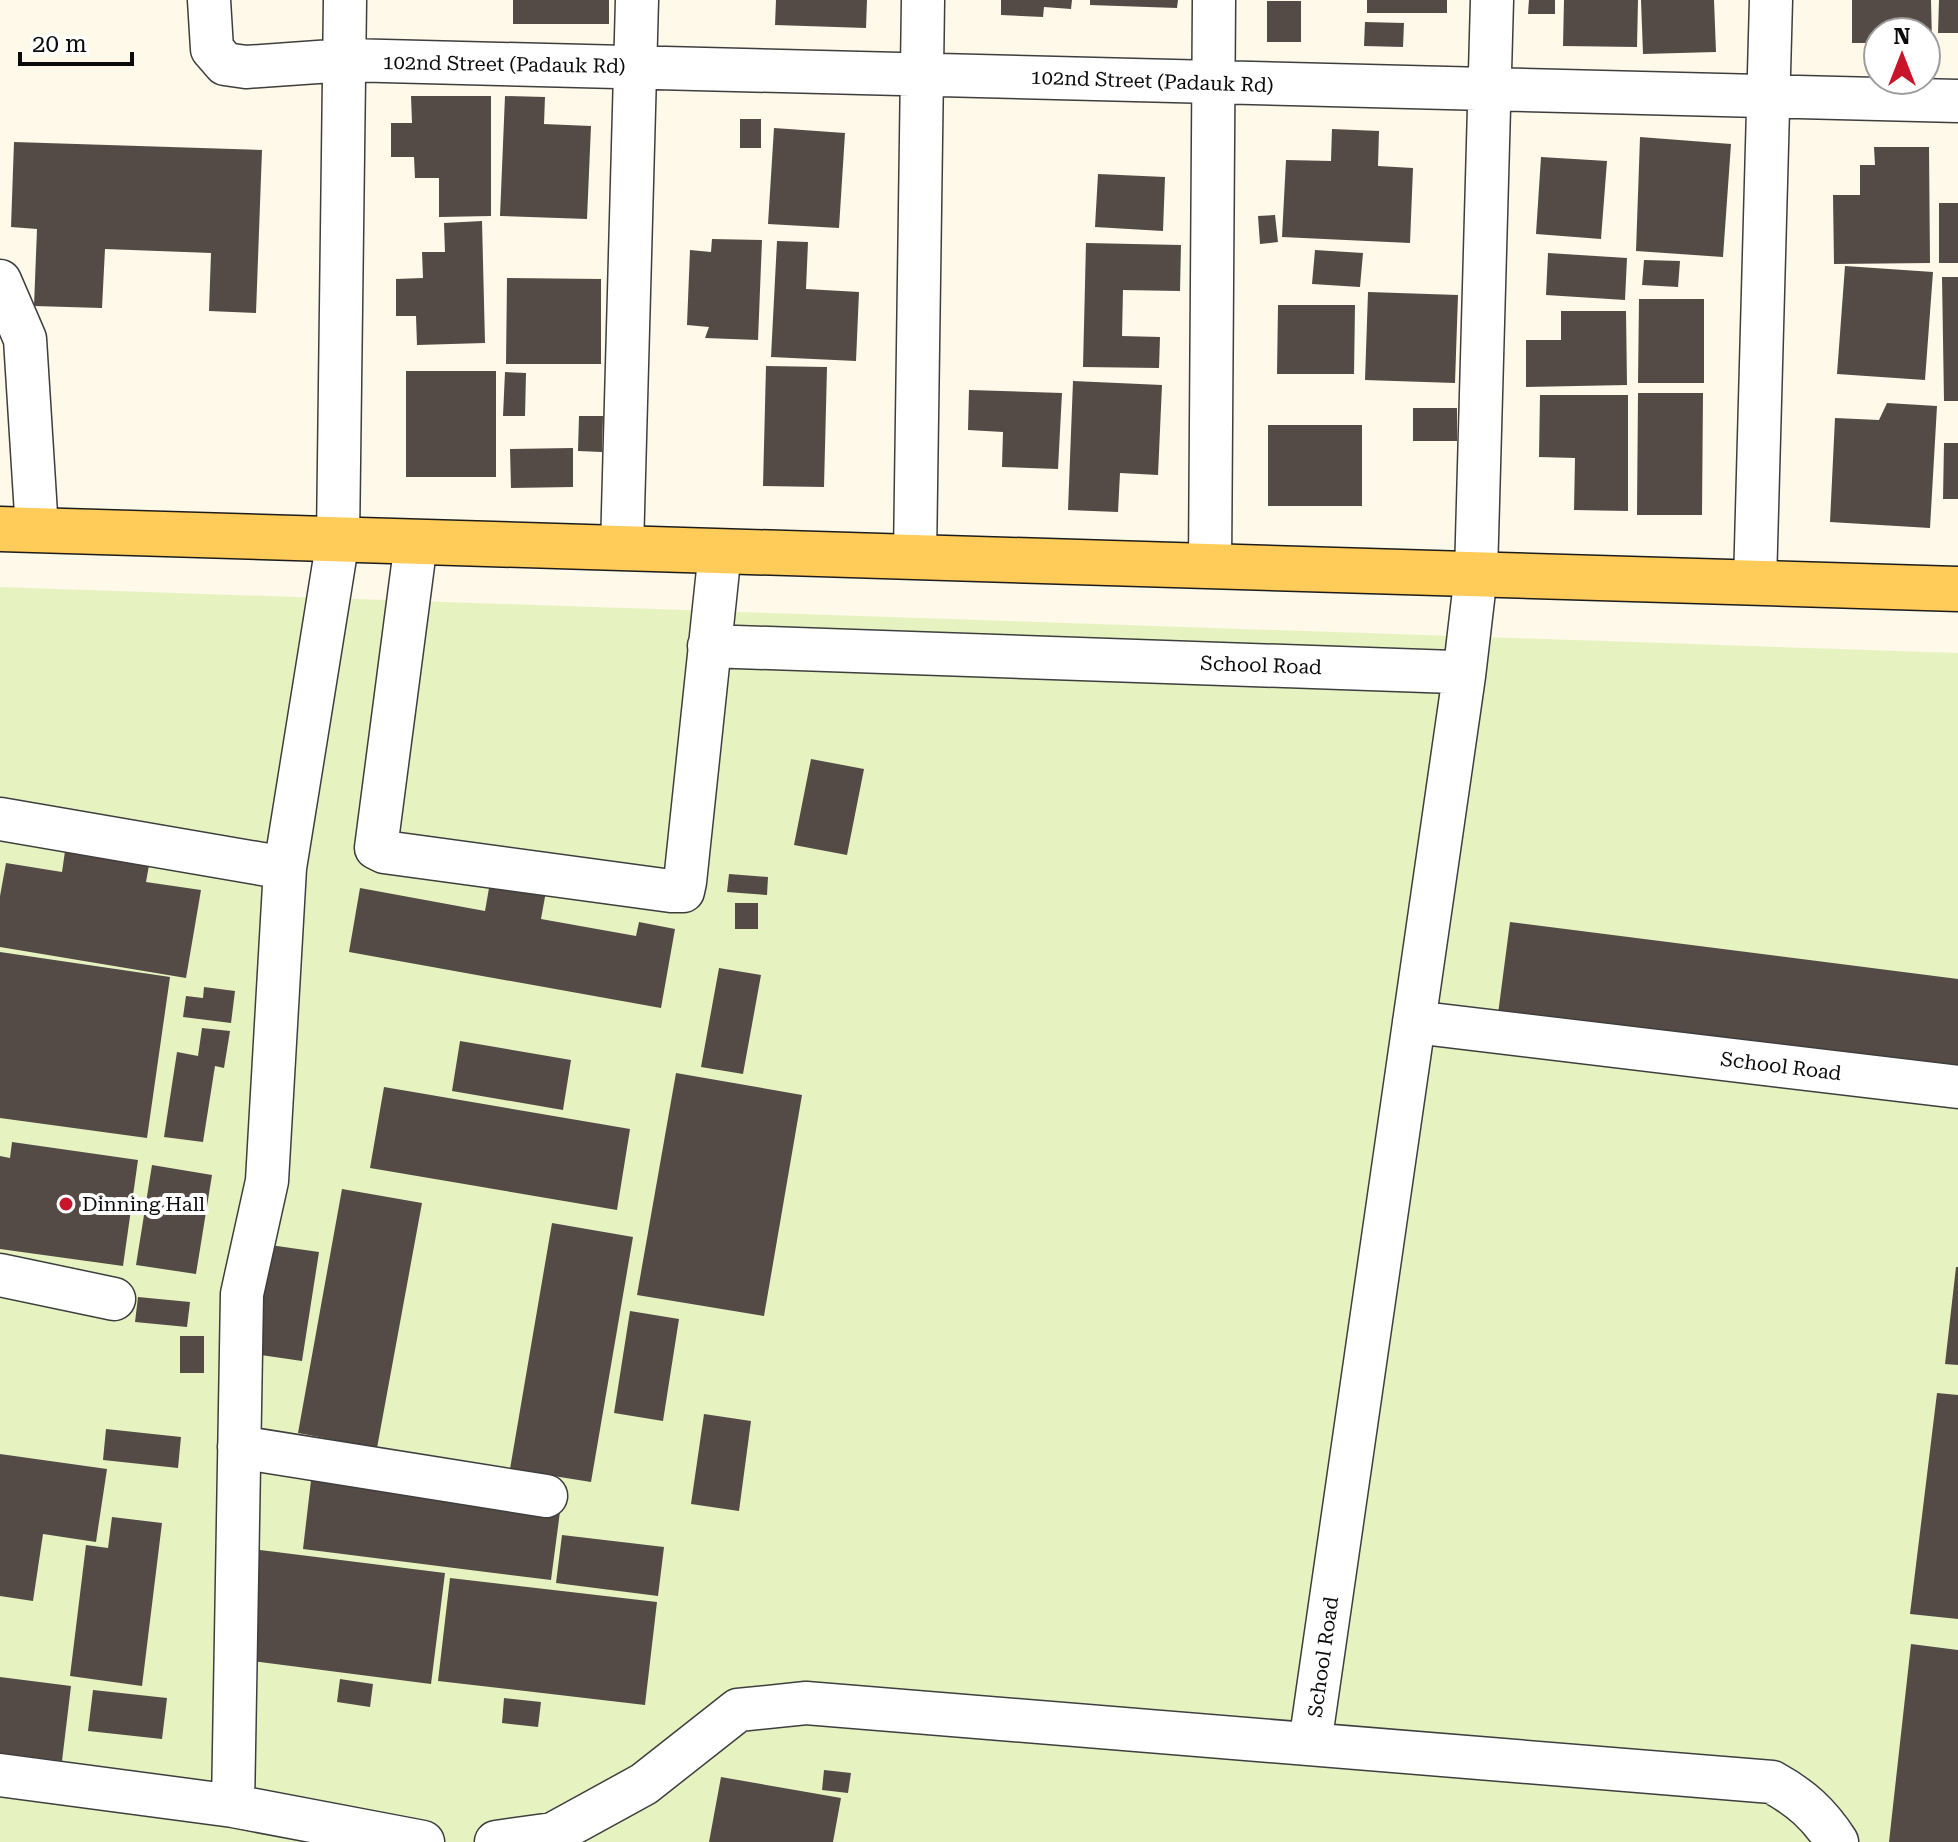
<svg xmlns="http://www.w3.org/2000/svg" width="1958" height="1842" viewBox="0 0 1958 1842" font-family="'Roboto Serif',serif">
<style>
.pitch{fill:#e6f3c1}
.building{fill:#544b46}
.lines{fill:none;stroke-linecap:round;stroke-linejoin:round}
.minor-casing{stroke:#3e3e3e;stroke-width:45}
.major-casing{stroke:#1c1c1c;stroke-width:47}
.minor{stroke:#fff;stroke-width:42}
.major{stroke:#ffcb59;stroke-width:44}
.poi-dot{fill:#c8152a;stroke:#fff;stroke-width:3}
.labels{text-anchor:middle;stroke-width:8;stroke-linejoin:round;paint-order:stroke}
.street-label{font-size:20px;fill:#0b0b0b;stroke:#fff}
.poi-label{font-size:20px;fill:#0b0b0b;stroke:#fff;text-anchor:start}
</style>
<rect width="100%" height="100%" fill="#fff9e9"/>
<path class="pitch" d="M0 587 1958 653V1842H0Z"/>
<path class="building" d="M513 0H609V24H513Z
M776 0H867L866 28 775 25Z
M1001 0H1072L1071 9 1044 7 1043 17 1001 15Z
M1090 0H1178L1177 8 1090 5Z
M1367 0H1447V13H1367Z
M1529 0H1555V14H1528Z
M1564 0H1638L1637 47 1563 46Z
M1641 0H1714L1716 52 1643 54Z
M1852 0H1931L1932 42 1926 43V32H1878V43H1852Z
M1939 0H1958V33H1938Z
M1267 1H1301V42H1267Z
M1365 22 1404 23 1403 47 1364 46Z
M411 96H491V216L439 217V178H415L414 157H391V123H412Z
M505 96 545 97 544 124 591 126 587 219 500 216Z
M740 119H761V148H740Z
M774 128 845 133 839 228 768 224Z
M1332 129 1379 131 1378 166 1413 168 1410 243 1282 237 1286 160 1331 161Z
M1640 137 1731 144 1723 257 1636 251Z
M14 142 262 150 256 313 209 311 211 253 105 249 102 308 34 306 37 229 11 227Z
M1874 147H1929L1930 263 1834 264 1833 195H1860V165H1875Z
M1541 157 1607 161 1601 239 1536 234Z
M1098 174 1165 177 1163 231 1095 227Z
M1939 203H1958V263H1939Z
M1275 215 1278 242 1260 244 1258 216Z
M482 221 485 343 417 345 416 316H396V279L423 278 422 252H445L444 223Z
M712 239 762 240 758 340 705 338 709 327 687 325 690 250 711 252Z
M777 241 808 242 806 289 859 292 856 361 771 357Z
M1086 243 1181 245 1180 291 1123 290 1122 336 1160 337 1159 368 1083 367Z
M1315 250 1363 253 1360 287 1312 284Z
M1548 253 1627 258 1625 300 1546 295Z
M1644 260 1680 261 1678 287 1642 285Z
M1845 266 1933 272 1925 380 1837 374Z
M1942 277H1958V401H1944Z
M507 278 601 279V364H506Z
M1368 292 1458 295 1455 383 1365 380Z
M1639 299H1704V383H1638Z
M1278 305H1355L1354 374H1277Z
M1561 311H1626L1627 385 1526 387V340H1561Z
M766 366 827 367 824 487 763 486Z
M406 371H496V477H406Z
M505 372 526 373 525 416H503Z
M1073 381 1162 385 1158 475 1120 473 1118 512 1068 510Z
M969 390 1062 393 1058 469 1002 467 1003 432 968 430Z
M1638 393H1703L1702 515H1637Z
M1540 395H1628V511L1574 510 1575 458 1539 457Z
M1887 403 1937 406 1930 528 1830 522 1835 418 1879 420Z
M1413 408H1457V441H1413Z
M579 416H603L602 452 578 451Z
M1268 425H1362V506H1268Z
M1944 443H1958V499H1943Z
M573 448V487L511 488 510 449Z
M811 759 864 769 847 855 794 845Z
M66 844 151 854 146 882 201 890 186 978 0 947V896L6 863 62 872Z
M492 871 548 880 541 919 636 936 639 922 675 929 661 1008 349 952 360 888 485 911Z
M729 874 768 877 767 895 727 892Z
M735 903H758V929H735Z
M1510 922 1958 979V1072L1498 1014Z
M0 952 170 977 147 1138 0 1118Z
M719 968 761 975 743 1074 701 1067Z
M204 987 235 991 231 1023 183 1017 186 996 203 998Z
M202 1028 230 1031 224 1068 215 1066 203 1142 164 1137 177 1052 198 1056Z
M460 1041 571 1060 563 1110 452 1091Z
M676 1073 802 1095 764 1316 637 1295Z
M384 1087 630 1129 617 1210 370 1168Z
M12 1142 138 1160 123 1266 0 1249V1156L10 1158Z
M152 1165 212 1175 196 1274 136 1265Z
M342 1189 422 1203 377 1448 298 1433Z
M552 1223 633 1237 591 1482 510 1469Z
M270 1245 319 1252 302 1361 254 1354Z
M1956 1267H1958V1365L1945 1364Z
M138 1297 190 1302 187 1327 135 1322Z
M630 1311 679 1319 663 1421 614 1413Z
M180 1336H204V1373H180Z
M1937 1393 1958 1395V1619L1910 1614Z
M704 1414 751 1421 739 1511 691 1504Z
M106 1429 181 1437 178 1468 103 1460Z
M0 1454 107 1469 96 1542 43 1534 33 1601 0 1596Z
M312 1472 561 1504 551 1580 303 1549Z
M112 1517 162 1523 142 1686 70 1676 86 1545 108 1548Z
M562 1535 664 1547 658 1596 556 1583Z
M251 1549 445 1573 431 1684 236 1659Z
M450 1578 657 1602 645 1705 438 1681Z
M1911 1644 1958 1650V1842H1889Z
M0 1677 71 1686 62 1761 0 1753Z
M340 1679 373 1684 370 1707 337 1702Z
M93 1690 167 1698 162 1739 88 1731Z
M504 1698 541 1702 538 1727 502 1723Z
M824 1770 851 1773 848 1793 822 1790Z
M721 1777 841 1798 833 1842H709Z"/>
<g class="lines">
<defs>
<path id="minor" d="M209 0 212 49 225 64 246 67 346 60 1958 101
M0 281 25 339 37 530
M416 542 376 848 384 852 671 891H683L685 882 720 551
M622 548 637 0
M915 557 923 0
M1210 566 1214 0
M1755 583 1771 0
M709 646 1454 672 1464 676 1310 1744
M1464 676 1476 574 1492 0
M0 819 285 868
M1414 1022 1958 1087
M0 1275 114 1299
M239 1447 546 1496
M0 1775 233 1806 423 1842
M233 1806 242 1294 267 1181 285 868 338 539 345 0
M496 1842 553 1834 644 1784 738 1710 806 1703 1772 1782C1801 1798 1819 1814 1837 1842"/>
<path id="major" d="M0 529 1958 589"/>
</defs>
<use href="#minor" class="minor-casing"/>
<use href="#major" class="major-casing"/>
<use href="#minor" class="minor"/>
<use href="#major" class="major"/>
</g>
<circle class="poi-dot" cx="66" cy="1204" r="8"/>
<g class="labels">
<g class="street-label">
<text transform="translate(504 64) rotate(1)" y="7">102nd Street (Padauk Rd)</text>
<text transform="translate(1152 81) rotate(2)" y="7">102nd Street (Padauk Rd)</text>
<text transform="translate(1261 665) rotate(2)" y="7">School Road</text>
<text transform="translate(1781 1066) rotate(7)" y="7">School Road</text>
<text transform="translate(1323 1657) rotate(-82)" y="7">School Road</text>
</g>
<g class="poi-label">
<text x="82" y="1211">Dinning Hall</text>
</g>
</g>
<g transform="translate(1902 56)"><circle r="38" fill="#ffffff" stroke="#9d9d9d" stroke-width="2"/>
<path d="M0-6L14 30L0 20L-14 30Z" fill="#c8152a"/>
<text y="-12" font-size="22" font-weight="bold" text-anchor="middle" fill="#0b0b0b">N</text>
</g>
<path d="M20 52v12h112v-12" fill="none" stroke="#0b0b0b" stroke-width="4"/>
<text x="32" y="52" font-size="24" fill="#0b0b0b" stroke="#ffffff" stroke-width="6" paint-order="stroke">20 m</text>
</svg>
